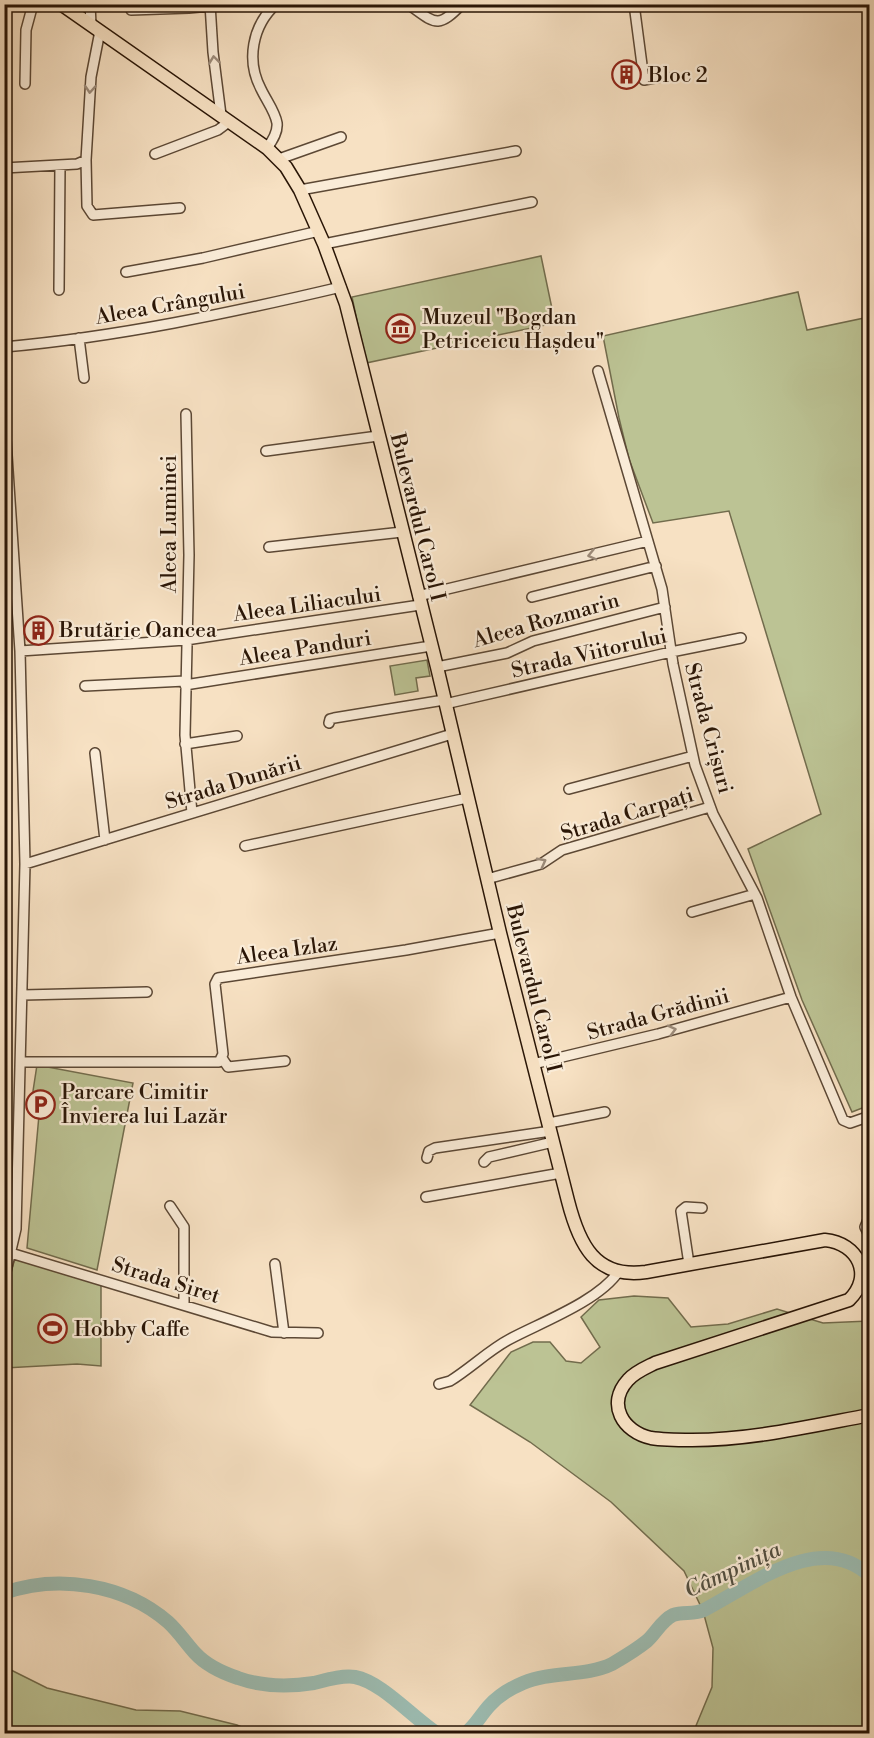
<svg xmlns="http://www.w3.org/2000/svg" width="874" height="1738" viewBox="0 0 874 1738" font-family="'Libre Bodoni',serif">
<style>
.green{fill:#bcc394;stroke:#726c4d;stroke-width:1.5}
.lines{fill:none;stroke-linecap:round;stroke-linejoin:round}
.river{stroke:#9dbeb4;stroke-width:14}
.minor-casing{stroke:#5c4835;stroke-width:12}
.major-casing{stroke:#291506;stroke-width:15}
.minor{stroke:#faecd8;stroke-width:9}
.major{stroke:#f7e1c3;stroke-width:12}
.oneway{stroke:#9c8b7a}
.labels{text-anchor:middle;stroke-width:4.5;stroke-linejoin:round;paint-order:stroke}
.poi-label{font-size:21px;fill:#291506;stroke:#faecd8;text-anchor:start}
.street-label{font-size:21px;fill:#291506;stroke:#faecd8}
.water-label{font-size:22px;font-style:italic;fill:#525043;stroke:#faecd8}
</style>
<rect width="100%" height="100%" fill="#f7e1c3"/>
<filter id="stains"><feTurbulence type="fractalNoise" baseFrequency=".00333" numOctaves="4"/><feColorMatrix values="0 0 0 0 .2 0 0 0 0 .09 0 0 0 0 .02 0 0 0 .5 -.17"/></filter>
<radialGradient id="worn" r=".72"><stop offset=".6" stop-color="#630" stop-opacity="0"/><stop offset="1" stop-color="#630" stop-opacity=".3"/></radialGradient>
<path class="green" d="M541 256 555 323 366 363 352 297Z
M798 292 807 330 869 317 870 1105 852 1112 802 1000 748 849 821 814 729 511 653 523 629 459 619 418 603 336Z
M427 660 430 676 416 678 418 691 395 695 390 666Z
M37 1065 133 1083 97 1270 27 1248 40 1104 33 1091Z
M15 1258 101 1285V1366L77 1364 5 1368V1294Z
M634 1296 668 1298 691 1327 728 1324 777 1309 823 1323 869 1321V1733H693L712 1687 713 1648 703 1611 684 1571 611 1502 530 1442 470 1405 511 1352 533 1342H550L566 1361 581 1363 600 1347 581 1317 599 1300Z
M5 1667 47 1688 136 1710 180 1711 237 1725 255 1733H5Z"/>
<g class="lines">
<path class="river" d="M4 1593C58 1574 124 1584 168 1622 178 1631 186 1643 195 1653 205 1664 223 1673 238 1678 263 1687 288 1687 314 1683 326 1680 342 1675 355 1677 382 1682 414 1719 438 1734
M465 1734C476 1725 480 1716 489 1706 498 1696 511 1688 523 1683 551 1671 585 1677 612 1664 624 1657 636 1650 647 1641 656 1633 661 1621 673 1615 683 1611 694 1615 704 1610 751 1586 820 1529 870 1576"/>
<defs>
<path id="minor" d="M90 4 91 25
M131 4V10L189 8 210 6
M210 4 213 52 221 115
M408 4C435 23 437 30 462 4
M634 4 644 80 665 76
M25 84 26 30 33 4
M267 148C273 140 278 132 277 123 275 111 266 100 261 89 246 61 252 26 276 4
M155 154 218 130 230 121
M279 159 341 137
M86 160 87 206 93 215 180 208
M4 168 77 164 86 160 91 77 100 31
M300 190 516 151
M324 244 532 202
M126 272 203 258 319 231
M59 290 60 165
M79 338 84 378
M4 347C118 337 230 313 341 287
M598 371 662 589 673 664 695 765 713 814 757 898 791 997 843 1120 850 1123 870 1116
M4 410 20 651 25 864 16 1229 4 1280
M186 414 189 555 185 735 192 813
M266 451 378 436
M269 547 402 532
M418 596 648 541
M532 597 656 566
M20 651 186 640 420 605
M437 667 507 653 533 641 665 607
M185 685 431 646
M85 686 185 681
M445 704 671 652 741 638
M329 723 330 719 334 718 444 700
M185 744 237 736
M95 753 105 840
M569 789 693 756
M245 846 467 798
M25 864 452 734
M487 879 541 864 562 850 710 807
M692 912 755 894
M23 995 147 992
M222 1058 228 1067 285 1061
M21 1062H219L223 1054 215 984 218 978 406 950 500 933
M533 1064 658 1034 791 997
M549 1123 605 1112
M427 1158 429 1151 435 1148 551 1131
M484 1162 489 1157 553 1142
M426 1197 561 1173
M170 1206 184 1227V1304
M870 1215 865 1227 870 1237
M4 1251 272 1332 318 1333
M275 1264 284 1333
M689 1264 681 1211 686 1207 702 1208
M439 1384 450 1381C471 1368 489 1350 510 1339 542 1322 599 1301 619 1271"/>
<path id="major" d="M61 4 267 148 286 167 300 190 324 244 346 304 437 667 500 933 568 1201C579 1244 595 1279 646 1272L825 1240C858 1243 874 1276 849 1300L655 1363C645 1368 635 1372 628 1380 606 1404 623 1432 651 1438 664 1440 678 1440 692 1440 752 1440 811 1426 870 1415"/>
</defs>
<use href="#minor" class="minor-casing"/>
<use href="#major" class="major-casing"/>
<use href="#minor" class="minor"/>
<use href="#major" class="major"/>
</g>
<defs><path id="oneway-chevron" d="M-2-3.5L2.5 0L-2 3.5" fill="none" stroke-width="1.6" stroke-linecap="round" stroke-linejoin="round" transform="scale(1.5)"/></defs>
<g class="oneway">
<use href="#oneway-chevron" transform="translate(214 60) rotate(-97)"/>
<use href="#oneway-chevron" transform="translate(90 89) rotate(94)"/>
<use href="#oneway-chevron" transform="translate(592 555) rotate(167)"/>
<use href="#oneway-chevron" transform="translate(542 862) rotate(-28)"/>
<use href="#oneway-chevron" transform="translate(672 1030) rotate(-15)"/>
</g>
<defs>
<symbol id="building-ring" viewBox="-11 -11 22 22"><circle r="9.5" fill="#faecd8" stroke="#8f2418" stroke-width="1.5"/><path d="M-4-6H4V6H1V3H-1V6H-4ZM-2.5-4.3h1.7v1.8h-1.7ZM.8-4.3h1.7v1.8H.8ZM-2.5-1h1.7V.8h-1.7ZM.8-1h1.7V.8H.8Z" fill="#8f2418"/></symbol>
<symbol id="museum-ring" viewBox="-11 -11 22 22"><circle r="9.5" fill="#faecd8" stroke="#8f2418" stroke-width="1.5"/><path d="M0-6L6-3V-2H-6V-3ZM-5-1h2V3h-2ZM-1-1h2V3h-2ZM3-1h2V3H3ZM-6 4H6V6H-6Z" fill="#8f2418"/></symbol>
<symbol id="parking-ring" viewBox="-11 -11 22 22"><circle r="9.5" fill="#faecd8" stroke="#8f2418" stroke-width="1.5"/><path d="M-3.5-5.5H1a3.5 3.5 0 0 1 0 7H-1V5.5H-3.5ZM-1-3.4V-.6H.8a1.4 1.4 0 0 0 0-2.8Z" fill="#8f2418"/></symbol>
<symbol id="stadium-ring" viewBox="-11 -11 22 22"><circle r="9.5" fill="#faecd8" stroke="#8f2418" stroke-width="1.5"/><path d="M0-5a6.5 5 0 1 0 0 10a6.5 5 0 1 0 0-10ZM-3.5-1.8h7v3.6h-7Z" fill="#8f2418"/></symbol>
</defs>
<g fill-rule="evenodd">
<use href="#building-ring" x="610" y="58" width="33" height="33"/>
<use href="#museum-ring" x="384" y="312" width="33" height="33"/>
<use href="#building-ring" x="22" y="614" width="33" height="33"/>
<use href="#parking-ring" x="24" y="1088" width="33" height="33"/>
<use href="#stadium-ring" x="36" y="1312" width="33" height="33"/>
</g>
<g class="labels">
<g class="poi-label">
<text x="648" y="82">Bloc 2</text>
<text x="422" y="324">Muzeul "Bogdan<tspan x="422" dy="24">Petriceicu Hașdeu"</tspan></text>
<text x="59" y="637">Brutărie Oancea</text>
<text x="61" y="1099">Parcare Cimitir<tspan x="61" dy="24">Învierea lui Lazăr</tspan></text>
<text x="74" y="1336">Hobby Caffe</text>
</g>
<g class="street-label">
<text transform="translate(170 304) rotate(-10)" y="7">Aleea Crângului</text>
<text transform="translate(418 517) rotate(76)" y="7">Bulevardul Carol I</text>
<text transform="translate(169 524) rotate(-90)" y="7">Aleea Luminei</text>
<text transform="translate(307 604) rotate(-8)" y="7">Aleea Liliacului</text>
<text transform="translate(546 620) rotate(-16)" y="7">Aleea Rozmarin</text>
<text transform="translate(305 648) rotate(-9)" y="7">Aleea Panduri</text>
<text transform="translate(589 653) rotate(-13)" y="7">Strada Viitorului</text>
<text transform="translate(709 728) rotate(75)" y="7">Strada Crișuri</text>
<text transform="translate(233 782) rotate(-17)" y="7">Strada Dunării</text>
<text transform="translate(627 814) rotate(-17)" y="7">Strada Carpați</text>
<text transform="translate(287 950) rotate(-8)" y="7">Aleea Izlaz</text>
<text transform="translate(534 988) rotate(76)" y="7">Bulevardul Carol I</text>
<text transform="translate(658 1014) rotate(-15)" y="7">Strada Grădinii</text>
<text transform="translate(166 1280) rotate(17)" y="7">Strada Siret</text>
</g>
<g class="water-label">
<text transform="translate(732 1569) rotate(-25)" y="8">Câmpinița</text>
</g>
</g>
<rect width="874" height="1738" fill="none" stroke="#f7e1c3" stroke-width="24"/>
<rect x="6" y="6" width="862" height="1726" fill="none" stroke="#291506" stroke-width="3"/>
<rect x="12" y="12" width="850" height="1714" fill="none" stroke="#291506" stroke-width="1.5"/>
<rect width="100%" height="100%" filter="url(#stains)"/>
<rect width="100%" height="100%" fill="url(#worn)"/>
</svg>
